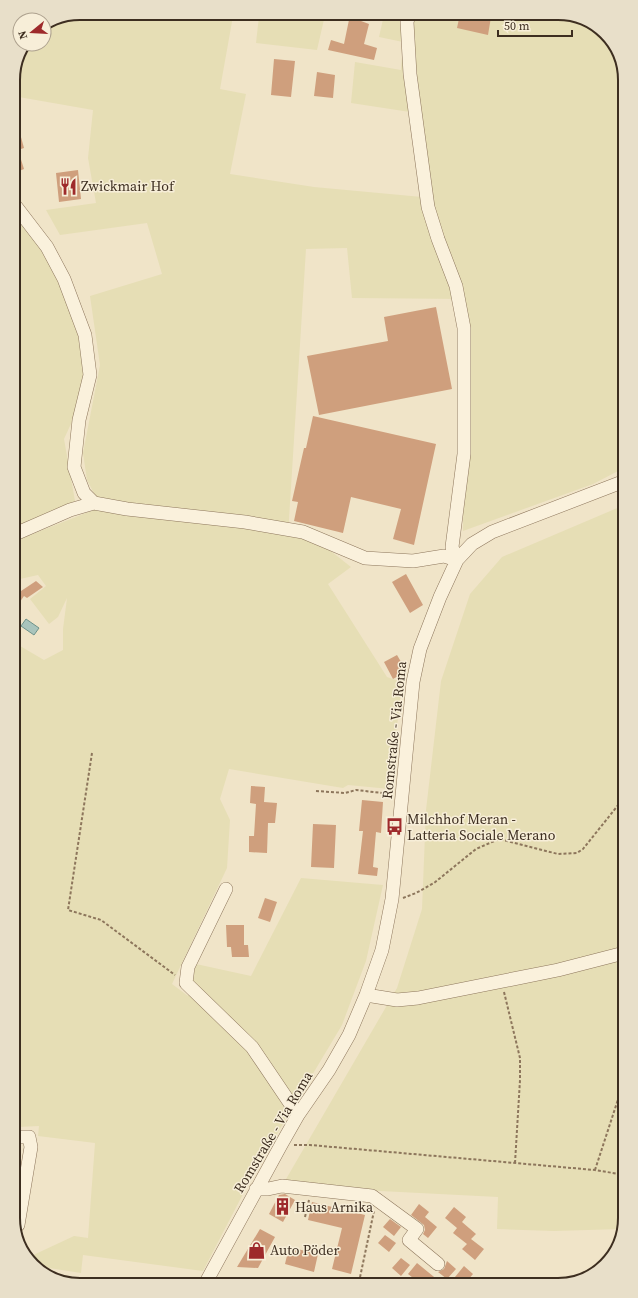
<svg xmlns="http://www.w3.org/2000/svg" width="638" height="1298" viewBox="0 0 638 1298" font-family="'Source Serif 4',serif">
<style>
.farmland{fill:#e6deb5}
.water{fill:#a9c4bc;stroke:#6f938a}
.building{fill:#cf9f7d}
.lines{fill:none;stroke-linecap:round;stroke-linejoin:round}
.minor-casing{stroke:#8d765c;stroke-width:14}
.path{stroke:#8d765c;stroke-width:2;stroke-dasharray:3 2;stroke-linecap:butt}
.minor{stroke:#faf1dc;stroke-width:13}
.labels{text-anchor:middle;stroke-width:3;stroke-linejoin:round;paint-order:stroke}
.poi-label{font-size:14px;fill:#3d2e20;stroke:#f7eed8;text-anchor:start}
.street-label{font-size:14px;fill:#3d2e20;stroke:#f7eed8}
.rim{fill:none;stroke:#3d2e20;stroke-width:2}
</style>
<rect width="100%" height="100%" fill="#f0e4c8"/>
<path class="farmland" d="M563 13 599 27 620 54 622 469 593 484 463 531 465 299 352 298 347 248 306 249 288 535 301 537 327 548 351 567 328 584 387 677 402 682 390 789 348 785 343 788 229 769 220 799 230 820 227 868 172 984 188 996 196 964 251 976 301 878 383 885 366 961 342 1025 256 1169 203 1271 83 1255 81 1273 36 1266 29 1257 74 1236 88 1238 95 1143 38 1136 39 1126 18 1127 15 643 44 660 63 650V629L67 598 58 617 49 624 30 599 46 586 38 575 20 579 15 572V541L101 507 87 480 83 453 100 365 90 296 162 274 147 223 60 235 46 210 96 203 88 158 93 110 13 96V76L27 44H44V25L54 18 233 16 220 89 246 94 230 174 314 187 422 197 410 112 351 103 355 62 401 70 403 42 379 37 384 15Z
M325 15 317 50 256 43 259 16Z
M14 211 42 245 60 277 82 341 85 375 80 404 64 439 75 501 15 530Z
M622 506 625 1218 622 1229 554 1231 497 1229 498 1197 282 1186 397 988 422 909 426 810 441 681 470 594 502 557Z"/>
<path class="water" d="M26 619 39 628 34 635 21 626Z"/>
<path class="building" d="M460 14H474L491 17 488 35 457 28Z
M350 15H362L361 21 369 24 364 44 377 48 374 60 328 50 331 40 344 44Z
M274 59 295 61 291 97 271 95Z
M317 72 335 75 333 98 314 96Z
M13 119H16L24 148 18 150 24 169 14 173Z
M78 170 81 199 59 202 56 173Z
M436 307 452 389 319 415 307 356 388 341 384 317Z
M313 416 436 444 414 545 393 539 401 509 351 497 343 533 294 521 298 502 292 501 304 448H306Z
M406 574 423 605 410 613 392 582Z
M36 581 43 587 27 598 24 596 15 609V595Z
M397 655 404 667 397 671 400 675 393 679 384 662Z
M251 786 265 787 264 802 277 803 275 823H268L267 853 249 852V836H254L256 804 250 803Z
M362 800 383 802 381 833 376 832 373 867 378 868 377 876 358 874 363 831H359Z
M313 824 336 825 334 868 311 867Z
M265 898 277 902 270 922 258 918Z
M226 925H244V945H248L249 957H232L231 947H227Z
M285 1194 295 1200 283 1222 269 1214 279 1195Z
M312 1202 365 1215 351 1274 332 1269 342 1228 308 1220Z
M419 1204 429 1212 425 1217 437 1227 428 1238 423 1234 425 1230 424 1225 411 1215Z
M454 1207 466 1217 462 1222 476 1234 471 1239 484 1249 475 1260 462 1249 467 1244 453 1233 457 1228 445 1218Z
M390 1219 401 1227 394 1236 383 1227Z
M260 1229 275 1237 258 1268 237 1267Z
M385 1235 396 1243 389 1252 378 1243Z
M289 1247 318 1254 314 1272 285 1264Z
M401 1258 410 1265 401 1276 392 1268Z
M447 1261 456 1269 447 1279 438 1272 444 1269Z
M417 1263 439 1281 425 1282 420 1277 417 1281 408 1274Z
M464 1266 473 1274 467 1281H460L455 1277Z"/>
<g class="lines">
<defs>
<path id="minor" d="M14 204 47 247 64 279 85 335 90 375 79 420 74 467 84 493 94 503 127 509 245 522 303 532 365 558 413 561 444 556 457 560 452 547 464 454V328L456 286 438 239 428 207 410 74 407 22 409 15
M15 534 70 510 94 503
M226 889 188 967 186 983 252 1047 298 1115
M366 995 397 1000 418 998 558 970 624 953
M18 1137H29L31 1147 18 1225
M256 1189H268L282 1186 372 1196 417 1229 409 1240 438 1264
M205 1284 281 1145 298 1115 329 1070 349 1035 366 995 382 950 392 899 413 682 420 649 440 597 457 560 472 544 492 532 622 482"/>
</defs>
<use href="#minor" class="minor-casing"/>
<path class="path" d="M92 753 68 910 101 920 175 975
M316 791 345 793 356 790 391 794
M403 898 416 893 434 883 476 849 499 839 558 854 577 853 583 849 623 799
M504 992 520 1058V1080L515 1163
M294 1145H310L595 1170 625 1175
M595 1170 624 1081
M305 1217 309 1200
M359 1282 374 1211"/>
<use href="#minor" class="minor"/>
</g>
<defs>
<symbol id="restaurant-bare" viewBox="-9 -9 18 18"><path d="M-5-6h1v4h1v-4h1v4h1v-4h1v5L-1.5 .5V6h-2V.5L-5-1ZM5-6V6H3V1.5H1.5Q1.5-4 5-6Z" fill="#9e2a2b" stroke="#f7eed8" stroke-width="2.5" paint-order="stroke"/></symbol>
<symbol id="bus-bare" viewBox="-9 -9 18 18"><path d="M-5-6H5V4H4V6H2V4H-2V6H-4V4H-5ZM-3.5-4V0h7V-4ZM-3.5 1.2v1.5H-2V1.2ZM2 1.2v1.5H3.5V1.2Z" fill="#9e2a2b" stroke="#f7eed8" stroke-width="2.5" paint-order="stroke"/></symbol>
<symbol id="building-bare" viewBox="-9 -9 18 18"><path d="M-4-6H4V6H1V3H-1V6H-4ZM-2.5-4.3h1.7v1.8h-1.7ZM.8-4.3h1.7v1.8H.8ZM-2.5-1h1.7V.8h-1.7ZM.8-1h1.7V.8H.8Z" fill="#9e2a2b" stroke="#f7eed8" stroke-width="2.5" paint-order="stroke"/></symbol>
<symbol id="shop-bare" viewBox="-9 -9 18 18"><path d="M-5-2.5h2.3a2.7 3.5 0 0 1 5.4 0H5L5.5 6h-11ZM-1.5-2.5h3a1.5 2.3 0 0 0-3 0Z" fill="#9e2a2b" stroke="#f7eed8" stroke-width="2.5" paint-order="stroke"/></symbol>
</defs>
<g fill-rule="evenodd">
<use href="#restaurant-bare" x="56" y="174" width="25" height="25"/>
<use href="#bus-bare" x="382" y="814" width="25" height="25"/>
<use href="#building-bare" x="270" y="1194" width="25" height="25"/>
<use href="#shop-bare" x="244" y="1238" width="25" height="25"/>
</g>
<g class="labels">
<g class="poi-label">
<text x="81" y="191">Zwickmair Hof</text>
<text x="407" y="824">Milchhof Meran -<tspan x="407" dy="16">Latteria Sociale Merano</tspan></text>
<text x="295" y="1212">Haus Arnika</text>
<text x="270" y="1255">Auto Pöder</text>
</g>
<g class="street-label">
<text transform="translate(394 730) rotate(-84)" y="5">Romstraße - Via Roma</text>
<text transform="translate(273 1132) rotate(-59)" y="5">Romstraße - Via Roma</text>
</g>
</g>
<path d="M0 0H638V1298H0ZM80 20H558A60 60 0 0 1 618 80V1218A60 60 0 0 1 558 1278H80A60 60 0 0 1 20 1218V80A60 60 0 0 1 80 20Z" fill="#e8dfc9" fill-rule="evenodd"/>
<path class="rim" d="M80 20H558A60 60 0 0 1 618 80V1218A60 60 0 0 1 558 1278H80A60 60 0 0 1 20 1218V80A60 60 0 0 1 80 20Z"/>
<g transform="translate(32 32) rotate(252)"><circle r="19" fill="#f7eed8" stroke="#ada18e"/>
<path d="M0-3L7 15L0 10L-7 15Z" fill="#9e2a2b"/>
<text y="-6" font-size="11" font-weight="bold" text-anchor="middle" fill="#3d2e20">N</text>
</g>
<path d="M498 30v6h74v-6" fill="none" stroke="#3d2e20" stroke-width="2"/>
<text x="504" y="30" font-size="12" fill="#3d2e20" stroke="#f7eed8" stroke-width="3" paint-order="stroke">50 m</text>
</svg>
